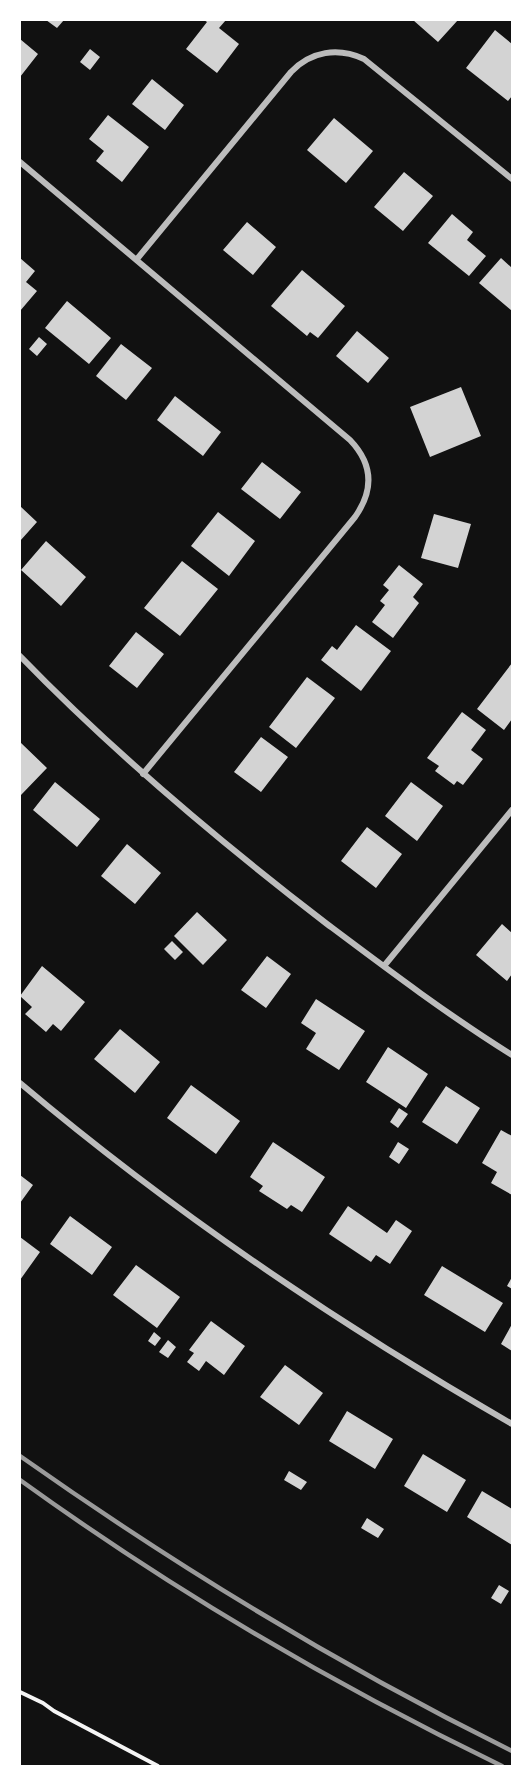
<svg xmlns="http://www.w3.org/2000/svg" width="532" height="1786" viewBox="0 0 532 1786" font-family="'DM Sans',sans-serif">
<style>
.building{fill:#d3d3d3}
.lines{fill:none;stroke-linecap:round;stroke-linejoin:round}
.path{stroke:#f5f5f5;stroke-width:4}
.minor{stroke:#bcbcbc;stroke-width:6}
.rail{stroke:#9a9a9a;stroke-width:4.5}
</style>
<rect width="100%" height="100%" fill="#111"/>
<path class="building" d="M46 20H64L57 28Z
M204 20H226L219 28 239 44 217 73 186 49 207 22Z
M413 20H458L438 42Z
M495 30 512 44V96L508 101 466 68Z
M20 39 38 54 20 77Z
M90 49 100 57 90 70 80 62Z
M152 79 184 105 165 130 132 104Z
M108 115 149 147 122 182 96 161 104 151 89 139Z
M334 118 373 151 346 183 307 150Z
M404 172 433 196 403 231 374 207Z
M452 214 473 232 467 240 486 256 469 276 428 243Z
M247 222 276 247 253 275 223 250Z
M20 258 35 271 26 282 37 291 20 311Z
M501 258 512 268V311L479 283Z
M302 270 345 306 318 338 310 332 307 336 271 306Z
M67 301 111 338 89 364 45 328Z
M357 331 389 358 368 383 336 356Z
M39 337 47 344 37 356 29 349Z
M121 344 152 368 126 400 96 376Z
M461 387 481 436 430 457 410 407Z
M175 396 221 432 203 456 157 420Z
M262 462 301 492 280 519 241 489Z
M20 506 37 522 20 541Z
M218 512 255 541 229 576 191 546Z
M434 514 471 524 458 568 421 558Z
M46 541 86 577 61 606 21 570Z
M182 561 218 589 180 636 144 608Z
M399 565 423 584 413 597 419 603 393 638 372 622 385 605 380 601 389 590 383 585Z
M356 625 391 651 361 691 321 660 332 646 337 650Z
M136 632 164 654 137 688 109 666Z
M512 663V719L504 730 477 709Z
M307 677 335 698 296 748 269 727Z
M462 712 486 730 471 750 483 759 463 785 457 781 454 785 435 771 439 766 427 758Z
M261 737 288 757 261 792 234 772Z
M20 742 47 768 21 795 20 793Z
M55 782 100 819 77 847 33 810Z
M411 782 443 806 417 841 385 816Z
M367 827 402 854 376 888 341 861Z
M127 844 161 873 135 904 101 876Z
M197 912 227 940 203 965 174 936Z
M502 924 512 933V974L507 981 476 955Z
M172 941 183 952 175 960 164 949Z
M267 956 291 974 266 1008 241 990Z
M42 966 85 1002 61 1031 53 1024 46 1032 25 1014 32 1007 20 996Z
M316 999 365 1031 339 1070 306 1049 316 1033 301 1023Z
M120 1029 160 1062 135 1093 94 1059Z
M388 1047 428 1074 406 1108 366 1082Z
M191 1085 240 1121 216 1154 167 1118Z
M446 1086 480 1108 457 1144 422 1122Z
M399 1108 408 1114 398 1128 390 1122Z
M501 1130 512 1136V1195L491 1183 497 1172 482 1163Z
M273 1142 325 1177 302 1212 291 1205 287 1209 259 1191 263 1186 250 1177Z
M398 1142 409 1149 399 1164 389 1157Z
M20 1175 33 1185 20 1203Z
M348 1206 387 1233 396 1220 412 1231 390 1264 376 1255 371 1262 329 1234Z
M70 1216 112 1247 92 1275 50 1244Z
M20 1237 40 1252 20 1280Z
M136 1265 180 1297 157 1328 113 1295Z
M442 1266 503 1303 485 1332 424 1295Z
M512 1277V1289L507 1286Z
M211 1321 245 1346 224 1375 206 1361 199 1371 187 1362 194 1353 189 1350Z
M512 1324V1351L501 1344Z
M154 1332 161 1338 155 1346 148 1341Z
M168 1340 176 1347 168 1358 159 1352Z
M285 1365 323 1393 299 1425 260 1397Z
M347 1411 393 1439 375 1469 329 1441Z
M423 1454 466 1480 447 1512 404 1486Z
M289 1471 307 1482 301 1490 284 1480Z
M482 1491 512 1509V1545L467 1517Z
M367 1518 384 1529 378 1538 361 1528Z
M499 1585 509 1591 501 1604 491 1598Z"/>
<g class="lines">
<path class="path" d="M20 1692 43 1703 54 1711 158 1766"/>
<path class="minor" d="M20 162 350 440C373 464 374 490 355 517L143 774
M137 259 291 72C311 51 338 47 364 59L512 179
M20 656C115 754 219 841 327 924 387 969 448 1015 512 1055
M384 966 512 810
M20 1083C173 1212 338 1324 512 1424"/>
<path class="rail" d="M20 1456C176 1566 340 1666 512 1751
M20 1480C171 1589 334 1685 502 1766"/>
</g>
<rect width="532" height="1786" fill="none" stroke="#ffffff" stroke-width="42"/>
</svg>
